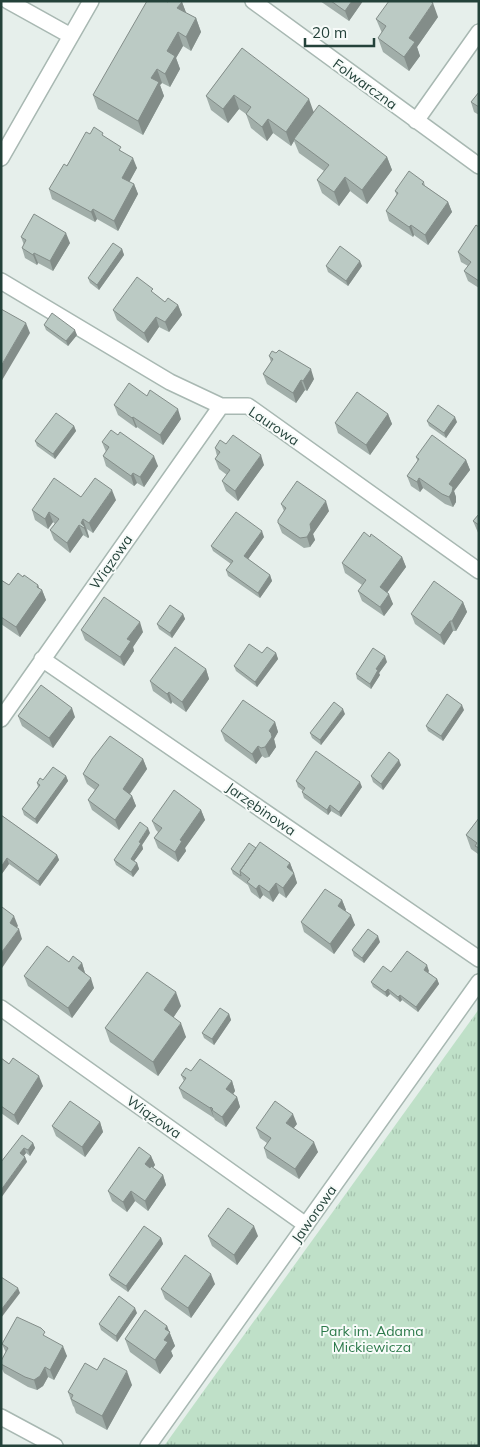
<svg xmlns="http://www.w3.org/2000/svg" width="480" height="1447" viewBox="0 0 480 1447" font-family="Mulish,sans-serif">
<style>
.grass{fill:url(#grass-tufts)}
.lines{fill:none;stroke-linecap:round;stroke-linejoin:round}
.minor-casing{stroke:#a8b8b2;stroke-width:18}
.minor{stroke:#fff;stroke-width:15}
.wall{fill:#a1aea9}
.shaded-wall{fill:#838d89}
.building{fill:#bbcac4;stroke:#838d89}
.labels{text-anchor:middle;stroke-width:4;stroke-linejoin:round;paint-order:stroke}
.street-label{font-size:14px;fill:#24423a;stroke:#f7fbf9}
.park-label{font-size:14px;fill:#2d7a4b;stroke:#f7fbf9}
</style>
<defs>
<pattern id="grass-tufts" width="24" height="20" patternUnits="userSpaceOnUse" patternTransform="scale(1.25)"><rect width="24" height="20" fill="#bfe0c8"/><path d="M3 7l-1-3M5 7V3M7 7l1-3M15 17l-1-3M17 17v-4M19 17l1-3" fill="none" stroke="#a4c1ad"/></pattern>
</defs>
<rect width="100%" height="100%" fill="#e6efeb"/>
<path class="grass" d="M479 1009V1446H164Z"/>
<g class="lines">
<defs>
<path id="minor" d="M8 1 71 36
M253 1 479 166
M416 121 479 32
M1 158 91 1
M1 281 170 382 221 406H248L479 571
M42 659 479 959
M1 719 221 406
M1 1008 306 1225
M1 1417 55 1446
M148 1446 479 982"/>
</defs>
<use href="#minor" class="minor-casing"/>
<use href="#minor" class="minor"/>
</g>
<path class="wall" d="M320 1H363L349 21Z
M168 2H182L186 13 196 18 201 32 191 51 183 46 176 58 180 69 170 87 162 83 160 85 164 96 143 135 98 109 93 95Z
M438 17 417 47 420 56 409 71 383 52 378 38 382 33 376 19Z
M242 48 314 112 387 157 392 170 367 204 350 191 339 206 322 193 317 180 324 171 299 153 294 141 291 146 273 133 267 141 251 128 246 114 239 109 228 123 211 110 206 96Z
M479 92V115L474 112 471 102Z
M90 134 105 137 122 152 137 168 129 182 134 184 138 194 118 231 97 219 95 222 52 199 49 189Z
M424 182 425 186 448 202 452 212 428 245 414 235 413 237 389 221 386 211 397 196 395 191Z
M479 227V288L468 281 464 271 468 266 461 262 458 252Z
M21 237 70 243 53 271 38 263 37 265 25 258 22 248 24 245Z
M122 249 124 255 99 290 90 283 88 278Z
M326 266H362L348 286 328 272Z
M155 294 165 302 178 305 182 315 169 332 159 327 148 343 117 320 113 310Z
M44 325 77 335 68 346 46 330Z
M269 356 314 379 307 391 305 390 296 403 267 384 263 374 271 362Z
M114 405 181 419 163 445 137 427 136 428 118 415Z
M388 414 392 424 370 455 338 433 335 423Z
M427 421 457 422 446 438 429 426Z
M74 426 76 431 55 459 37 446 35 441Z
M102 442 158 466 144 487 137 483 134 486 106 466 103 456 106 452Z
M226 444 264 465 238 501 226 491 222 481 227 475 219 469 215 459 217 456 215 448Z
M416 457 466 460 470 470 454 491 456 497V502L453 507 445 504 423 488 420 492 411 486 407 476 418 462Z
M81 497 116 500 93 533 87 529 89 537 88 538 83 535 70 553 54 540 50 530 55 524 53 522 48 529 35 520 32 510Z
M281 504 329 511 313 534 315 540 310 547 304 548 282 533 278 523 284 511Z
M479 514V535L473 521Z
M264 537 248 559 270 575 272 581 260 598 228 576 226 570 231 564 213 551 211 546Z
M370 537 402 557 406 567 387 592 393 604 384 616 362 601 358 591 362 585 345 573 342 563Z
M23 577 38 585 39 589 42 590 46 600 20 637 1 624V580L9 585Z
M463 602 467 612 456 631H453L444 645 415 624 411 614Z
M183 614 185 619 172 638 159 629 157 624Z
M81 630 143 632 133 647 134 651 124 666 85 640Z
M262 653H276L278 659 257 687 236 671 234 666Z
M387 662 379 673 380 675 371 689 357 679 356 674Z
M206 669 209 679 186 712 172 702 171 704 153 691 150 681Z
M464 710 443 741 428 731 426 726Z
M345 714 321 745 312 738 310 733Z
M18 716 75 717 53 748 22 726Z
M275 722 278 732 274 739 276 747 269 757 265 758 262 756 256 764 225 741 221 731Z
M143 759 147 769 130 794 132 796 136 806 119 830 92 810 88 800 95 790 87 784 83 774Z
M401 765 383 790 373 782 371 776Z
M66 776 68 781 37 824 24 815 22 809 38 787 37 783 43 780Z
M296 781 362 787 341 817 331 811 328 815 304 798 302 792 303 791 298 787Z
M201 810 205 820 185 848 186 851 178 862 158 848 154 838 158 832 156 830 152 821Z
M1 815 57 855 59 860 40 886 9 864 1 875Z
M479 818V856L478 854 471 849 466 835Z
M150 833 142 845 143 849 134 861 137 863 139 869 133 877 116 865 114 860Z
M256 848 290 863 297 883 286 898 279 893 273 902 263 895 260 899 251 892 248 885 233 874 231 869Z
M342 900 346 910 345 911 355 925 334 954 304 932 301 922Z
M380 942 364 963 354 956 352 950Z
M69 962 82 963 85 973 94 988 72 1018 28 986 24 976Z
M429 971 428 972 437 979 439 984 418 1012 402 1000 400 1002 390 994 387 997 373 987 371 982 391 972Z
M181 1006 173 1018 186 1037 158 1076 110 1042 105 1028Z
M229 1014 231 1020 214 1045 204 1038 202 1033Z
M1 1058 43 1086 18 1125 1 1113Z
M181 1075 232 1081 235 1091 233 1094 237 1097 240 1107 226 1127 215 1120 214 1118 183 1098 179 1088 184 1081Z
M100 1122 103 1132 85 1157 56 1136 52 1126Z
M297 1124 293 1128 318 1152 299 1179 267 1158 264 1148 267 1143 260 1138 256 1128Z
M33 1143 35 1148 30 1156 26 1153 24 1156 25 1157 27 1162H1Z
M151 1156 155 1165 153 1168 163 1175 166 1185 148 1211 135 1201 127 1212 112 1201 108 1191Z
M208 1236H258L237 1265 212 1246Z
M161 1238 163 1244 128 1292 111 1280 109 1275Z
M215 1284 191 1318 165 1299 161 1289Z
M137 1313 117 1342 101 1330 99 1324Z
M167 1326 175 1346 171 1351 173 1356 160 1374 130 1352 125 1339Z
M47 1338 67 1356 54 1380 48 1377 43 1386 37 1390 28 1387 4 1373 1 1367V1361L6 1353 2 1344Z
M97 1370 132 1385 107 1430 76 1413 74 1407 73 1406 68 1392Z"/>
<path class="shaded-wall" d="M352 1H363L349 21 345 11Z
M182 2 187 15 177 8Z
M433 3 438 17 417 47 420 56 409 71 404 57 409 38Z
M196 18 201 32 191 51 186 37Z
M178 32 183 46 176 58 180 69 170 87 165 74 167 51Z
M157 69 162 83 160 85 164 96 143 135 138 121 151 78Z
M234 95 239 109 228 123 223 109Z
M309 99 314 113 294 139V141L291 146 286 132Z
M268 119 273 133 267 141 262 127Z
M387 157 392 170 367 204 362 190Z
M133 158 137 168 126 188 122 178Z
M345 177 350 191 339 206 334 192Z
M134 184 138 194 118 231 114 221Z
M448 202 452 212 428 245 425 235Z
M93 209 97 219 95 222 91 212Z
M411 225 414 235 413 237 409 227Z
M66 233 70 243 53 271 50 261Z
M122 249 124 255 99 290 97 285Z
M34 253 38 263 37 265 33 255Z
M360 261 362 266 348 286 346 281Z
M178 305 182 315 169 332 165 322Z
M156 317 159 327 148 343 144 333Z
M26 323 30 333 1 382V366Z
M75 330 77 335 68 346 66 341Z
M311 369 314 379 307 391 303 381Z
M301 380 305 390 296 403 293 393Z
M178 409 181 419 163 445 160 435Z
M388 414 392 424 370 455 366 445Z
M133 417 137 427 136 428 132 418Z
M455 417 457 422 446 438 444 433Z
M74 426 76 431 55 459 53 454Z
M261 455 264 465 238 501 235 491Z
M154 456 158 466 144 487 140 477Z
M466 460 470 470 454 491 456 497V502L453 507 449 497V484Z
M133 473 137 483 134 486 131 476Z
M419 478 423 488 420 492 417 482Z
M112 490 116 500 93 533 89 523Z
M326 501 329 511 313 534 315 540 310 547 307 537 310 524Z
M49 512 53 522 48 529 45 519Z
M83 519 89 537 88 538 84 528 81 523Z
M79 525 83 535 70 553 67 543Z
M262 531 264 537 246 562 244 556Z
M402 557 406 567 384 597 380 587Z
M270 575 272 581 260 598 258 593Z
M38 585 41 593 42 590 46 600 20 637 16 627Z
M389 594 393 604 384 616 380 607Z
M463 602 467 612 456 631 452 621Z
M183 614 185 619 172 638 170 633Z
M450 621 453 631 444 645 440 635Z
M140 622 143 632 133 647 134 651 124 666 120 657 127 639Z
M276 653 278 659 257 687 255 682Z
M385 656 387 662 379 673 380 675 371 689 370 684 376 669Z
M206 669 209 679 186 712 182 702Z
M169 692 172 702 171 704 167 694Z
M462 705 464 710 443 741 441 736Z
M72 708 75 717 53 748 49 738Z
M343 709 345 714 321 745 320 740Z
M275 722 278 732 274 739 276 747 269 757 265 747 269 731Z
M258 746 262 756 256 764 252 754Z
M143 759 147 769 126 799 123 789Z
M399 760 401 765 383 790 381 784Z
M66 776 68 781 37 824 35 819Z
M360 782 362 787 341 817 339 812Z
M132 796 136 806 119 830 115 820Z
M330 805 331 811 328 815 327 810Z
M201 810 205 820 185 848 186 851 178 862 175 852 180 840Z
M148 828 150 833 142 845 143 849 132 864 131 859 139 842Z
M57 855 59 860 40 886 38 881Z
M7 858 9 864 1 875V867Z
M137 863 139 869 133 877 131 872Z
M290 863 294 873 287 867Z
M294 873 297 883 286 898 283 888Z
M276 883 279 893 273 902 269 892Z
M259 885 263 895 260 899 256 889Z
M342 900 346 910 341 916 338 906Z
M351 915 355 925 334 954 330 944Z
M14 916 18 926 13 933 10 923Z
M19 929 22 939 2 968 1 953Z
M378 936 380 942 364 963 362 958Z
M82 963 85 973 82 978 78 968Z
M427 965 429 971 426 975 424 970Z
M91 978 94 988 72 1018 68 1008Z
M437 979 439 984 418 1012 416 1007Z
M388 989 390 994 387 997 385 992Z
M176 992 181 1006 169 1024 164 1010Z
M400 995 402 1000 400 1002 398 997Z
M229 1014 231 1020 214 1045 212 1039Z
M181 1023 186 1037 158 1076 153 1062Z
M39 1076 43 1086 18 1125 14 1115Z
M232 1081 235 1091 230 1099 226 1089Z
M237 1097 240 1107 226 1127 222 1117Z
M211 1107 214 1118 210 1108Z
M293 1114 297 1124 290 1133 286 1123Z
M100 1122 103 1132 85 1157 82 1147Z
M314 1142 318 1152 299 1179 295 1169Z
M33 1143 35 1148 30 1156 28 1150Z
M24 1148 26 1153 22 1158 20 1153Z
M151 1156 155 1165 148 1174 145 1164Z
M25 1157 27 1162 1 1198V1190Z
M163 1175 166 1185 148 1211 145 1201Z
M131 1191 135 1201 127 1212 123 1202Z
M254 1226 258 1236 237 1265 234 1255Z
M161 1238 163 1244 128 1292 126 1286Z
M211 1274 215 1284 191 1318 188 1308Z
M18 1288 20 1293 1 1318V1310Z
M135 1308 137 1313 117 1342 116 1336Z
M167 1326 175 1346 171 1351 173 1356 160 1374 155 1360 164 1340 165 1329Z
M63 1346 67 1356 54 1380 50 1370Z
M45 1367 48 1377 43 1386 37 1390 34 1380Z
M127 1371 132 1385 107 1430 102 1416Z"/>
<path class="building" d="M147 1H166L168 2V1H181L182 2 177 8 196 18 186 37 178 32 167 51 175 56 165 74 157 69 151 78 159 82 138 121 93 95Z
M331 1H352L345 11Z
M389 1H430L433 3 409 38 415 42 404 57 378 38 386 26 376 19Z
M242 48 309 99 286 132 268 119 262 127 246 114 251 107 234 95 223 109 206 96Z
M479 92V107L471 102Z
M319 105 387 157 362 190 345 177 334 192 317 180 329 165 294 139Z
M94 127 103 133 102 135 121 147 119 150 133 158 122 178 134 184 114 221 93 209 91 212 49 189 64 164 67 166 86 132 90 134Z
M409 171 424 182 422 184 448 202 425 235 411 225 409 227 386 211 398 193 395 191Z
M34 214 66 233 50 261 34 253 33 255 22 248 26 240 21 237Z
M476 225 479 227V281L464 271 471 262 458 252Z
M113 243 122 249 97 285 88 278Z
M340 246 360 261 346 281 326 266Z
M137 277 153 289 151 291 165 302 168 298 178 305 165 322 156 317 144 333 113 310Z
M1 309 26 323 1 366Z
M52 313 75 330 66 341 44 325Z
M279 350 311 369 303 381 301 380 293 393 263 374 273 359 269 356 272 351 276 353Z
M129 383 147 396 150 390 178 409 160 435 133 417 132 418 114 405Z
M357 392 388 414 366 445 335 423Z
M438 405 455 417 444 433 427 421Z
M56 413 74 426 53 454 35 441Z
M111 430 118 435 120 432 154 456 140 477 133 473 131 476 103 456 109 447 102 442Z
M233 435 261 455 235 491 222 481 230 470 215 459 220 452 215 448 220 440 226 444Z
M432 435 466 460 449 484 453 487 452 492 449 497 442 494 419 478 417 482 407 476 419 459 416 457Z
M54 478 81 497 95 478 112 490 89 523 83 519 81 523 85 527 84 528 79 525 67 543 50 530 59 519 49 512 45 519 32 510Z
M297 481 326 501 310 524 311 530 307 537 300 538 278 523V520L286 508 281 504Z
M236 512 262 531 244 556 270 575 258 593 226 570 233 561 211 546Z
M479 514V525L473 521Z
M364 532 370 537 371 534 402 557 380 587 389 594 380 607 358 591 366 580 342 563Z
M18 573 23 577 24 575 38 585 37 587 42 590 16 627 1 617V580L9 585Z
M434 581 463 602 452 621H450L440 635 411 614Z
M104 597 140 622 127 639 131 641 120 657 81 630Z
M170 605 183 614 170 633 157 624Z
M249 644 262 653 267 647 276 653 255 682 234 666Z
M175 647 206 669 182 702 169 692 167 694 150 681Z
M373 648 385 656 376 669 378 670 370 684 356 674Z
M41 685 72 708 49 738 18 716Z
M447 694 462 705 441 736 426 726Z
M243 700 275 722 269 731 271 733 272 737 265 747 261 748 258 746 252 754 221 731Z
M334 702 343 709 320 740 310 733Z
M110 736 143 759 123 789 132 796 115 820 88 800 99 785 83 774 92 759Z
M316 751 360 782 339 812 330 805 327 810 302 792 305 788 296 781Z
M389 752 399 760 381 784 371 776Z
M53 767 66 776 35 819 22 809 40 785 37 783 40 778 43 780Z
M174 790 201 810 180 840 182 841 175 852 154 838 162 828 152 821Z
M1 815 57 855 38 881 7 858 1 867Z
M479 818V848L475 846 477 843 466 835Z
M140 822 148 828 139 842 141 843 131 859 137 863 131 872 114 860Z
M260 842 290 863 287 867 294 873 283 888 276 883 269 892 259 885 256 889 247 882 250 879 240 871Z
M249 843 256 848 240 871 241 876 231 869Z
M325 889 342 900 338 906 351 915 330 944 301 922Z
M2 907 14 916 10 923 19 929 1 953V908Z
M368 929 378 936 362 958 352 950Z
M47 946 69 962 73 956 82 963 78 968 91 978 68 1008 24 976Z
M407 951 427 965 424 970 437 979 416 1007 400 995 398 997 388 989 385 992 371 982 383 966 391 972Z
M147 972 176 992 164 1010 181 1023 153 1062 105 1028Z
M220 1008 229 1014 212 1039 202 1033Z
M1 1058 9 1064 13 1058 39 1076 14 1115 1 1106Z
M200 1059 232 1081 226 1089 237 1097 222 1117 212 1110 213 1109 211 1107 210 1108 179 1088 186 1078 181 1075 186 1068 191 1071Z
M70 1101 100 1122 82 1147 52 1126Z
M275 1101 293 1114 286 1123 314 1142 295 1169 264 1148 271 1138 256 1128Z
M22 1135 33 1143 28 1150 24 1148 20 1153 25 1157 1 1190V1162Z
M139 1147 151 1156 145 1164 150 1168 151 1166 163 1175 145 1201 131 1191 123 1202 108 1191Z
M228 1208 254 1226 234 1255 208 1236Z
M144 1226 161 1238 126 1286 109 1275Z
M185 1255 211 1274 188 1308 161 1289Z
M1 1277 18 1288 1 1310Z
M119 1296 135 1308 116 1336 99 1324Z
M145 1310 167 1326 165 1329 170 1332 164 1340 168 1342 155 1360 125 1339Z
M17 1317 41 1328 45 1332 43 1335 63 1346 50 1370 45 1367 40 1376 34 1380 25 1377 1 1364V1361L8 1348 2 1344Z
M104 1358 127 1371 102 1416 71 1399 73 1395 68 1392 85 1363 97 1370Z"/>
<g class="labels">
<g class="street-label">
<text transform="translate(365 84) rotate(36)" y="5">Folwarczna</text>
<text transform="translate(274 426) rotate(34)" y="5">Laurowa</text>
<text transform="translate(111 562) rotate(-55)" y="5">Wiązowa</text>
<text transform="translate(261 809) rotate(35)" y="5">Jarzębinowa</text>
<text transform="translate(154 1117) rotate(35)" y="5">Wiązowa</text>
<text transform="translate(314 1214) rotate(-55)" y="5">Jaworowa</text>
</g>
<g class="park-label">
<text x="372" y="1336">Park im. Adama<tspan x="372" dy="16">Mickiewicza</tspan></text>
</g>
</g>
<rect width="480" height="1447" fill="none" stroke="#24423a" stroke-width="5"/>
<path d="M305 38v8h69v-8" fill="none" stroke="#24423a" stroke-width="2.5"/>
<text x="312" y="38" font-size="15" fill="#24423a" stroke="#f7fbf9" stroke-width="4" paint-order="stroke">20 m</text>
</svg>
